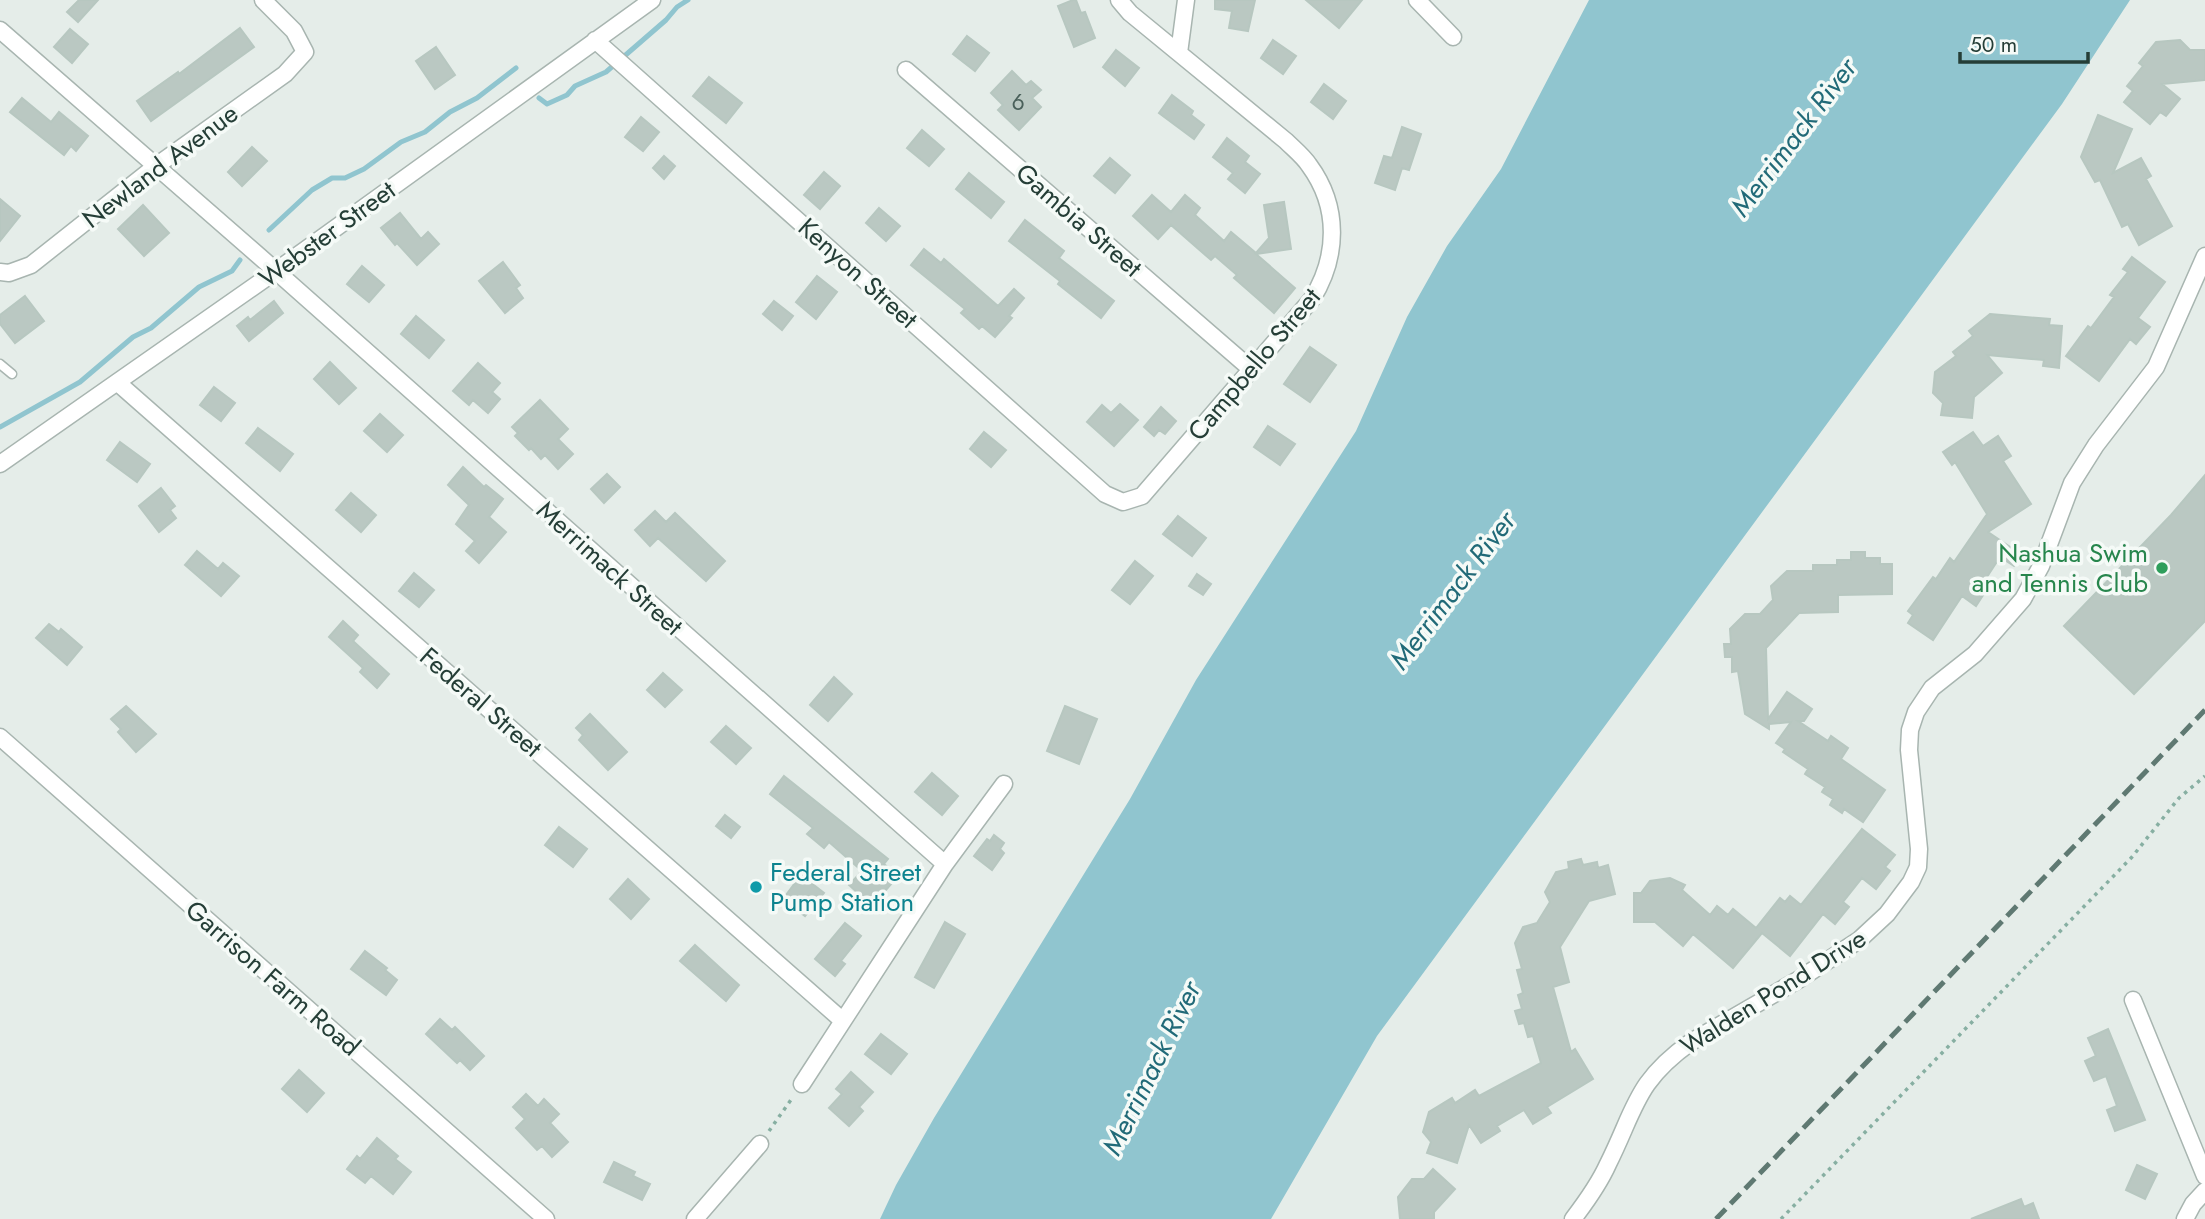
<svg xmlns="http://www.w3.org/2000/svg" width="2205" height="1219" viewBox="0 0 2205 1219" font-family="Jost,sans-serif">
<style>
.water{fill:#90c5cf}
.lines{fill:none;stroke-linecap:round;stroke-linejoin:round}
.stream{stroke:#90c5cf;stroke-width:5}
.building{fill:#bac8c2;stroke:#b7c7c0;stroke-width:2}
.lane-casing{stroke:#a8b5b0;stroke-width:11}
.street-casing{stroke:#a8b5b0;stroke-width:19}
.path{stroke:#87afa2;stroke-width:3.5;stroke-dasharray:3.5 5;stroke-linecap:butt}
.lane{stroke:#fff;stroke-width:8}
.street{stroke:#fff;stroke-width:16}
.rail{stroke:#5f7972;stroke-width:5;stroke-dasharray:14 7;stroke-linecap:butt}
.leisure-dot{fill:#2e9e5b;stroke:#f5faf7;stroke-width:2.5}
.culture-dot{fill:#0f9aa8;stroke:#f5faf7;stroke-width:2.5}
.labels{text-anchor:middle;stroke-width:7;stroke-linejoin:round;paint-order:stroke}
.number-label{font-size:23px;fill:#4a605a}
.street-label{font-size:26px;fill:#253e37;stroke:#f5faf7}
.leisure-label{font-size:26px;fill:#27864d;stroke:#f5faf7;text-anchor:end}
.culture-label{font-size:26px;fill:#0d838f;stroke:#f5faf7;text-anchor:start}
.water-label{font-size:28px;font-style:italic;fill:#216a78;stroke:#f5faf7}
</style>
<rect width="100%" height="100%" fill="#e5ede9"/>
<path class="water" d="M1589 0H2130L2062 104 1377 1036 1271 1219H880L896 1185 934 1118 1130 799 1196 680 1356 431 1407 317 1447 246 1501 169Z"/>
<g class="lines">
<path class="stream" d="M539 98 547 104 567 95 575 86 606 72 666 20 677 7 688 0
M269 230 312 190 332 178H345L364 169 401 142 425 132 450 112 477 98 516 68
M0 427 80 382 133 337 151 328 199 287 232 271 240 260"/>
</g>
<path class="building" d="M79 0H98L78 22 67 12Z
M1073 0H1076L1081 13 1085 12 1095 38 1074 47 1058 6Z
M1215 0H1255L1248 31 1229 28 1232 11 1215 9Z
M1306 0H1362L1339 28Z
M240 28 254 47 151 121 137 101 178 72 179 74Z
M70 29 88 44 72 63 54 47Z
M967 36 989 53 975 71 953 54Z
M1273 40 1296 56 1283 74 1261 58Z
M2180 40 2190 50H2205V80L2162 84 2180 99 2166 116 2160 112 2150 124 2124 102 2133 91 2127 86 2143 66 2139 63 2156 42Z
M436 47 455 75 435 89 416 61Z
M1116 50 1139 68 1125 86 1103 67Z
M1012 71 1026 85 1031 81 1041 90 1032 98 1041 107 1019 130 998 110 1003 105 991 93Z
M709 77 742 103 726 123 693 96Z
M1324 84 1346 101 1333 119 1311 102Z
M1172 95 1193 111 1191 115 1204 125 1194 139 1159 113Z
M22 98 51 122 59 112 88 136 76 151 71 146 64 155 10 112Z
M2098 115 2132 129 2113 173 2141 158 2151 176 2146 179 2172 226 2139 245 2128 224 2122 227 2100 180 2095 182 2081 157Z
M641 117 659 132 643 151 625 137Z
M1402 127 1421 134 1409 170 1402 168 1395 190 1375 183 1384 156 1392 158Z
M922 130 944 149 929 166 907 148Z
M1227 138 1249 156 1245 162 1260 174 1245 193 1228 179 1233 173 1213 157Z
M252 147 267 161 242 186 228 172Z
M664 156 675 166 664 179 653 168Z
M1110 158 1130 175 1115 193 1094 176Z
M824 172 840 186 820 209 804 195Z
M969 173 1004 202 991 218 956 189Z
M1152 195 1171 212 1185 195 1200 208 1195 215 1224 241 1231 232 1256 253 1269 238 1264 205 1284 202 1291 249 1256 254 1295 288 1274 313 1234 278 1237 275 1215 256 1211 260 1171 225 1158 239 1133 216Z
M0 199 20 216 0 241Z
M143 205 169 233 144 256 118 229Z
M879 208 900 226 886 241 866 223Z
M400 213 421 239 428 232 439 244 417 265 397 243 395 245 381 228Z
M1025 220 1064 251 1059 258 1114 301 1101 318 1058 284 1060 281 1009 241Z
M924 249 941 263 944 259 998 306 1014 289 1024 298 1009 316 1012 318 995 337 982 326 979 329 961 313 965 309 911 265Z
M2132 257 2165 282 2138 318 2150 327 2136 344 2130 339 2099 381 2066 356 2088 326 2091 328 2114 297 2110 295 2128 272 2123 269Z
M503 262 520 285 516 288 523 298 505 313 479 281Z
M362 266 384 285 369 302 347 284Z
M817 276 837 292 816 319 796 302Z
M25 296 44 321 15 343 0 324V315Z
M274 301 283 313 249 341 237 326 248 317 250 320Z
M774 301 793 316 782 330 763 314Z
M1990 314 2050 319 2049 325 2062 326 2059 368 2043 366 2044 360 1987 355 2002 373 1974 397 1972 418 1941 415 1943 403 1933 393 1935 372 1956 356 1953 352 1973 336 1969 331Z
M416 316 444 340 429 358 401 334Z
M1310 347 1336 365 1310 402 1284 384Z
M330 362 356 388 339 404 314 379Z
M478 363 500 383 492 392 500 399 488 413 473 400 469 405 453 391Z
M214 387 235 403 221 421 200 405Z
M540 400 568 429 558 439 573 454 558 469 545 455 541 459 531 448 529 450 515 436 518 433 512 427Z
M1120 404 1138 420 1114 446 1087 422 1102 405 1111 413Z
M1161 407 1176 421 1165 434 1159 430 1154 436 1144 427Z
M380 414 403 435 387 452 364 431Z
M1268 426 1295 444 1280 465 1254 447Z
M258 428 293 454 280 471 246 443Z
M984 432 1006 450 991 467 970 449Z
M1973 432 1983 446 1998 436 2011 456 2003 461 2031 504 1988 532 2022 555 2014 566 2000 557 1983 583 1989 586 1976 606 1962 596 1933 640 1908 623 1913 615 1908 611 1933 577 1936 579 1950 558 1954 562 1987 514 1955 462 1952 465 1943 452Z
M120 442 150 464 137 482 107 460Z
M463 467 484 487 486 485 503 499 489 517 506 532 479 563 466 551 475 541 456 524 469 505 448 485Z
M607 474 620 487 604 503 591 489Z
M2205 475V621L2134 694 2064 626 2171 515Z
M161 488 175 506 170 510 176 518 159 532 139 506Z
M351 493 376 515 361 532 336 510Z
M655 511 666 522 675 513 725 561 706 581 658 538 650 546 635 530Z
M1178 516 1206 538 1192 556 1163 534Z
M197 551 218 569 223 563 239 576 221 596 185 565Z
M1851 552H1865V558H1880V564H1892V594L1838 595V612L1799 613 1766 648 1768 719 1787 692 1812 709 1804 721H1798L1828 741 1831 736 1848 748 1841 759 1885 790 1863 822 1844 809 1842 813 1830 805 1833 799 1822 792 1825 787 1805 774 1808 769 1783 752 1785 749 1776 743 1791 722 1769 724V729L1745 714 1738 671 1732 672V657H1725L1724 644H1731L1730 629 1745 614H1760L1773 600 1771 586 1787 571H1813V565H1837V560H1851Z
M1135 561 1153 576 1130 604 1112 590Z
M414 573 434 590 419 607 399 591Z
M1197 574 1211 584 1203 595 1189 586Z
M343 621 358 635 353 641 389 674 377 688 360 672 363 668 329 637Z
M49 624 59 632 61 629 82 647 67 665 36 638Z
M663 673 682 690 665 707 647 690Z
M834 677 852 694 828 721 810 705Z
M126 706 156 734 136 752 118 732 121 729 111 719Z
M1065 706 1097 719 1079 764 1047 751Z
M590 714 627 752 608 770 579 740 583 735 576 728Z
M726 726 751 748 736 764 711 742Z
M932 773 958 796 942 815 915 792Z
M784 776 888 859 884 864 898 876 872 906 849 885 862 871 829 842 824 848 807 834 813 828 770 794Z
M725 815 740 827 731 838 716 826Z
M559 827 587 849 573 867 545 845Z
M1862 829 1895 855 1885 867 1890 871 1876 889 1862 878 1843 902 1849 907 1835 924 1823 914 1790 956 1762 933 1733 968 1693 934 1683 946 1655 922H1634V893H1641L1650 881 1670 878 1685 885 1682 890 1710 915 1717 906 1728 915 1733 909 1756 928 1780 898 1785 902 1790 896 1801 905Z
M994 835 1004 843 1000 849 1004 853 992 870 974 856 987 839 990 841Z
M1581 859 1583 865 1597 862 1598 868 1608 865 1615 894 1589 901 1560 947 1569 982 1553 987 1571 1052 1575 1049 1593 1079 1547 1107 1551 1113 1533 1124 1524 1110 1497 1126 1500 1131 1481 1143 1469 1125 1457 1163 1427 1153 1431 1142 1423 1132 1429 1112 1452 1098 1455 1103 1475 1090 1479 1096 1541 1063 1533 1036 1528 1037 1524 1023 1519 1024 1515 1011 1522 1009 1518 995 1523 993 1517 970 1522 969 1515 943 1523 927 1537 923 1550 902 1545 892 1556 872 1569 869 1568 862Z
M801 875 824 893 805 916 783 899Z
M628 879 649 899 631 919 610 899Z
M945 922 965 934 934 988 915 977Z
M845 923 861 936 841 961 845 964 835 976 815 959Z
M695 945 739 985 726 1001 680 961Z
M365 951 387 968 385 970 397 980 386 995 351 969Z
M440 1019 452 1030 455 1027 484 1056 470 1070 460 1060 457 1063 426 1034Z
M2108 1029 2145 1120 2115 1131 2107 1110 2117 1106 2106 1076 2094 1081 2085 1061 2096 1056 2088 1038Z
M881 1034 907 1054 891 1074 865 1054Z
M299 1070 324 1093 307 1112 282 1089Z
M851 1072 873 1092 859 1107 863 1111 849 1126 829 1108 842 1094 836 1089Z
M526 1094 538 1106 544 1099 559 1114 550 1123 568 1142 552 1157 542 1146 537 1150 516 1128 525 1119 513 1107Z
M377 1138 398 1156 395 1159 411 1172 393 1194 371 1176 365 1183 347 1169 357 1156 360 1159Z
M614 1162 635 1172 633 1176 650 1184 642 1200 604 1182Z
M2137 1165 2157 1174 2145 1199 2126 1190Z
M1433 1169 1455 1189 1434 1212V1219H1400L1398 1197 1412 1179H1424Z
M2021 1199 2024 1207 2033 1203 2039 1219H1971Z"/>
<g class="lines">
<defs>
<path id="lane" d="M0 364 12 374"/>
<path id="street" d="M1417 0 1453 37
M0 30 259 256 945 864
M595 40 1105 494 1123 502 1142 496 1312 299C1338 257 1340 207 1309 165 1303 156 1294 149 1286 141L1130 13 1119 0
M1179 53 1186 0
M906 70 1252 370
M0 272 9 273 31 265 156 166 285 74 305 52 294 31 263 0
M118 383 843 1021
M0 464 276 271 652 0
M0 737 546 1219
M2133 1000 2205 1176
M802 1084 945 864 1004 784
M695 1219 760 1144
M1573 1219C1586 1202 1599 1184 1608 1164 1636 1108 1635 1082 1691 1042L1798 980 1859 940 1887 914 1911 882 1918 867 1919 849 1909 750 1910 730 1916 712 1932 688 1975 654 2023 599 2041 566 2072 483 2096 445 2156 367 2205 256
M2185 1219 2193 1204 2205 1191"/>
</defs>
<use href="#lane" class="lane-casing"/>
<use href="#street" class="street-casing"/>
<path class="path" d="M769 1131 793 1097
M1781 1219 2132 857 2179 798 2205 776"/>
<use href="#lane" class="lane"/>
<use href="#street" class="street"/>
<path class="rail" d="M1716 1219 2205 710"/>
</g>
<circle class="leisure-dot" cx="2162" cy="568" r="7"/>
<circle class="culture-dot" cx="756" cy="887" r="7"/>
<g class="labels">
<g class="number-label">
<text x="1018" y="110">6</text>
</g>
<g class="street-label">
<text transform="translate(160 166) rotate(-37)" y="9">Newland Avenue</text>
<text transform="translate(1079 220) rotate(41)" y="9">Gambia Street</text>
<text transform="translate(327 234) rotate(-36)" y="9">Webster Street</text>
<text transform="translate(858 273) rotate(42)" y="9">Kenyon Street</text>
<text transform="translate(1254 364) rotate(-50)" y="9">Campbello Street</text>
<text transform="translate(610 568) rotate(42)" y="9">Merrimack Street</text>
<text transform="translate(481 702) rotate(41)" y="9">Federal Street</text>
<text transform="translate(273 978) rotate(41)" y="9">Garrison Farm Road</text>
<text transform="translate(1773 992) rotate(-32)" y="9">Walden Pond Drive</text>
</g>
<g class="leisure-label">
<text x="2148" y="562">Nashua Swim<tspan x="2148" dy="30">and Tennis Club</tspan></text>
</g>
<g class="culture-label">
<text x="770" y="881">Federal Street<tspan x="770" dy="30">Pump Station</tspan></text>
</g>
<g class="water-label">
<text transform="translate(1793 137) rotate(-53)" y="10">Merrimack River</text>
<text transform="translate(1452 590) rotate(-53)" y="10">Merrimack River</text>
<text transform="translate(1151 1068) rotate(-64)" y="10">Merrimack River</text>
</g>
</g>
<path d="M1960 52v10h128v-10" fill="none" stroke="#253e37" stroke-width="3.5"/>
<text x="1970" y="52" font-size="21" fill="#253e37" stroke="#f5faf7" stroke-width="5" paint-order="stroke">50 m</text>
</svg>
